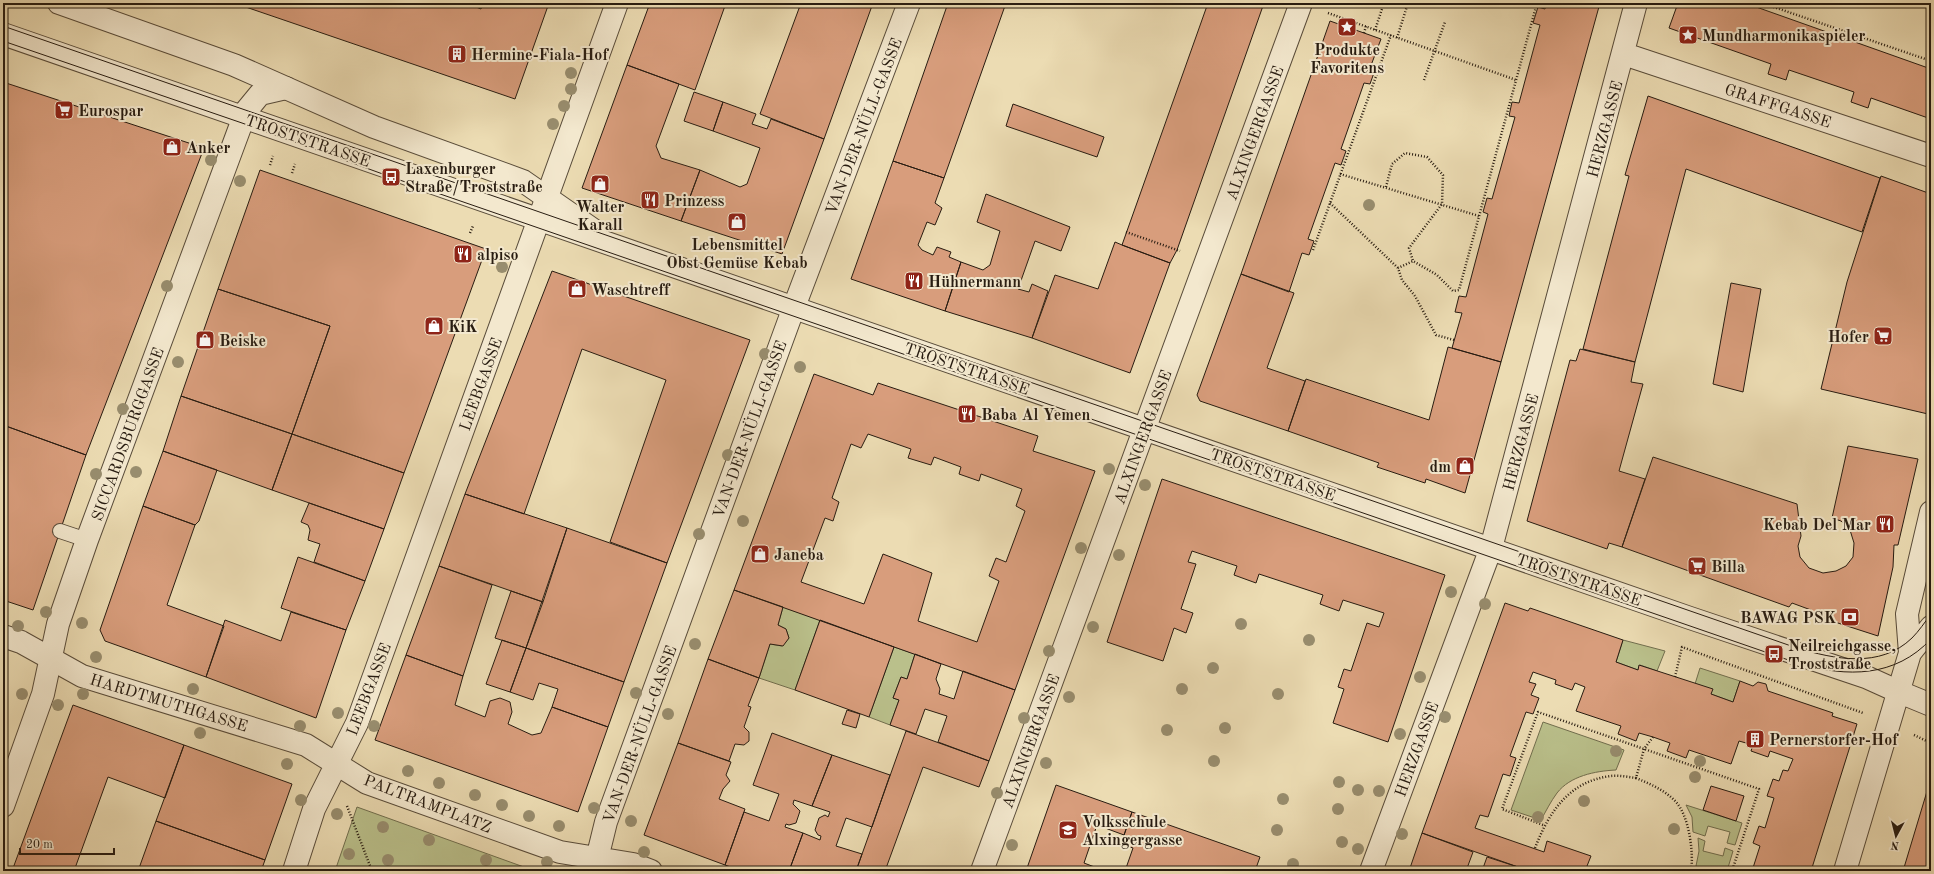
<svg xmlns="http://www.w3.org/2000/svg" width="1934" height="874" viewBox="0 0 1934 874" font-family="'Old Standard TT',serif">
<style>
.green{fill:#bac08b;stroke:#716e4e}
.building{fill:#d89d7c;stroke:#281c11;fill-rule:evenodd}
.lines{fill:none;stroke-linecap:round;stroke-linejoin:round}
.service-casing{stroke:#594c3a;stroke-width:16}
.minor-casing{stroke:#594c3a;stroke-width:24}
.tertiary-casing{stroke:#594c3a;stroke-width:24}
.path{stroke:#281c11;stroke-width:2.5;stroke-dasharray:1 2;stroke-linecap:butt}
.service{stroke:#f3e8ce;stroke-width:14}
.minor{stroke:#f3e8ce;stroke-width:22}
.tertiary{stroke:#f3e8ce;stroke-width:22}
.tram{stroke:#281c11;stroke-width:1}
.tree{fill:#988d6e}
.labels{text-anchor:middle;stroke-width:4;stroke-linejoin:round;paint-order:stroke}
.poi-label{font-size:16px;font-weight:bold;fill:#281c11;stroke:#f3e8ce;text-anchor:start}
.street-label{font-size:16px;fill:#281c11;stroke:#f3e8ce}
</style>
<rect width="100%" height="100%" fill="#ecdcb3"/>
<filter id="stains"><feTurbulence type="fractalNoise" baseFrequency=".005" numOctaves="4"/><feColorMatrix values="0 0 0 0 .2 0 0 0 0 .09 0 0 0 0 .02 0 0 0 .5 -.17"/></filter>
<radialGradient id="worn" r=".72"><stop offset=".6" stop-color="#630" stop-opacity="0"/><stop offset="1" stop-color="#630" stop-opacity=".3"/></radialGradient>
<path class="green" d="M783 607 820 620 795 690 759 678 770 644 782 646 789 638 786 629 778 625Z
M1623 640 1665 651 1657 671 1640 665 1638 670 1616 662Z
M894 647 915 654 907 679 901 677 893 698 899 700 890 725 869 717Z
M1700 668 1740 681 1733 702 1711 694 1695 684Z
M1543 722 1624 750 1616 770C1595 771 1570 776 1557 793 1551 801 1546 811 1541 820L1511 810Z
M1686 805 1742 823 1735 845 1727 843 1730 832 1708 826 1705 836 1693 832 1692 817Z
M357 807 535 871H335Z
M1698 838 1705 841 1703 851 1723 856 1725 848 1733 851 1727 871H1695L1699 851Z"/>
<path class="building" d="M234 3H466L481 9 483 3H549L515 99Z
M650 3H726L695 90 627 65Z
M801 3H873L824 139 760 114Z
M948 3H1006L944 178 893 161Z
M1208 3H1264L1177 250 1170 263 1122 245Z
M1546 3H1600L1501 362 1452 348 1462 313 1455 312 1459 296 1466 297 1488 214 1483 212 1487 198 1492 199 1515 117 1509 116 1512 102 1519 103 1540 25 1533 23 1538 7 1545 9Z
M1678 3H1745L1931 69V119L1871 98 1868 108 1851 102 1854 92 1789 70 1786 80 1768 74 1771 64 1669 28Z
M1330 21 1381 39 1370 68 1375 70 1370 84 1364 83 1341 149 1346 151 1341 165 1335 163 1308 239 1314 241 1309 255 1302 253 1289 292 1241 274Z
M627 65 679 84 656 146 661 158 700 170 681 221 582 188Z
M3 82 204 148 86 455 3 425Z
M694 92 723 102 713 131 684 121Z
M1648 96 1880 178 1862 232 1686 169 1635 362 1583 349 1629 176 1625 175Z
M723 102 756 114 752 124 767 129 771 119 824 139 782 254 681 221 700 170 740 187 747 184 760 148 713 131Z
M1013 104 1104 137 1097 157 1006 126Z
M893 161 944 178 935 203 942 208 935 225 927 222 918 245 922 250 933 255 937 247 951 252 949 257 961 262 945 311 851 279Z
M260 170 486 249 404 473 292 434 330 326 218 289Z
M1881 176 1931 194V402L1928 414 1821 389 1847 282Z
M986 194 1070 227 1061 251 1035 241 1018 289 1029 292 1032 284 1048 291 1032 338 945 311 961 262 983 270 990 265 1000 231 977 222Z
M1115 242 1122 245 1170 263 1130 373 1032 338 1055 275 1098 289Z
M552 271 750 340 667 563 610 542 666 380 582 349 524 514 465 494Z
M1241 274 1294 293 1267 368 1305 381 1288 431 1200 401 1197 395Z
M1731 283 1761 289 1743 392 1713 384Z
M218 289 330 326 292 434 181 396Z
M1448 347 1501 362 1465 493 1426 479 1425 483 1377 467 1379 463 1288 431 1306 379 1429 420Z
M1580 349 1635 362 1631 382 1643 384 1619 471 1645 479 1622 547 1609 543 1607 549 1527 521 1570 360 1576 361Z
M814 374 873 395 878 383 1038 436 1033 451 1095 471 1015 690 734 590ZM868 434 911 449 908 458 931 465 934 457 961 467 959 474 979 481 981 474 1022 489 1016 506 1025 511 1006 562 996 558 989 576 999 581 977 642 918 621 932 573 883 554 864 604 801 582 825 518 833 521 839 502 832 498 851 444 861 448Z
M181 396 292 434 272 490 163 451Z
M3 425 86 455 33 610 3 600Z
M292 434 404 473 384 529 272 490Z
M1848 446 1918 459 1898 545H1894L1893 567 1878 636 1810 614 1811 610 1792 603 1789 607 1622 547 1653 457 1797 504 1801 536 1798 546 1800 557 1809 568 1823 573 1836 571 1846 566 1853 557 1854 543 1850 530 1841 521 1832 518Z
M163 451 217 470 199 521 195 525 143 506Z
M1162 479 1445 575 1388 742 1333 723 1344 689 1338 687 1344 669 1351 671 1367 623 1379 627 1384 613 1343 600 1339 611 1320 604 1323 595 1259 574 1256 583 1234 575 1237 566 1192 551 1188 562 1196 564 1181 609 1193 613 1186 633 1174 628 1163 661 1107 642Z
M465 494 567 528 543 602 439 566Z
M309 503 384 529 365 581 314 562 320 544 308 540 310 530 308 525 301 522Z
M143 506 195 525 167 605 224 626 206 677 105 641 100 630Z
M567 528 667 563 624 682 526 648Z
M298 557 365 581 346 630 281 608Z
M439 566 492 585 463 676 406 655Z
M734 590 783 607 778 625 786 629 789 638 783 646 770 644 759 678 708 659Z
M511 591 543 602 526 648 495 638Z
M1505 603 1528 611 1530 608 1623 640 1616 662 1638 670 1639 665 1713 689 1711 694 1733 702 1740 681 1753 686 1758 682 1766 684 1768 691 1833 713 1832 716 1857 724 1811 871H1752L1760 846 1753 843 1759 826 1765 828 1774 798 1767 796 1773 779 1779 781 1783 770 1788 771 1793 759 1770 751 1768 757 1751 751 1753 745 1739 741 1731 764 1689 750 1686 758 1667 751 1670 743 1653 737 1639 733 1636 741 1618 734 1621 726 1576 711 1585 687 1575 683 1572 690 1555 684 1556 680 1533 672 1529 682 1536 684 1531 695 1539 698 1533 714 1526 712 1510 756 1516 758 1510 776 1503 774 1488 817 1480 815 1475 828 1544 852 1547 841 1591 856 1585 871H1516L1518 867 1422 833Z
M291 612 346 630 316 718 206 677 225 620 281 641Z
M820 620 894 647 869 717 795 690Z
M502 640 526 648 510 692 486 684Z
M526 648 624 682 608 727 552 707 558 689 539 683 533 700 510 692Z
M915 654 941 664 936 679 940 689 939 694 954 699 963 671 1015 690 989 761 938 742 947 716 925 709 916 734 890 725 899 700 893 698 901 677 907 679Z
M406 655 463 676 455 705 485 717 490 701 500 698 510 702 512 712 508 724 532 735 541 733 552 707 608 727 578 812 375 740Z
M708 659 759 678 748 706 751 707 744 727 749 732V741L744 745 735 744 729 761 678 743Z
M73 705 184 745 165 798 108 777 74 871H12Z
M847 710 860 714 856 728 842 724Z
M906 731 989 761 979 787 923 767 885 871H856Z
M772 733 832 755 812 806 794 800 793 804 800 811 796 823 789 825 786 824 785 827 803 833 789 871H742L725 865 744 812 769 821 779 794 753 785Z
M678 743 731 762 726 775 730 781 723 789 719 799 745 809 725 865 644 835Z
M184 745 292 784 265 860 156 821Z
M832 755 890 775 872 827 846 818 836 846 862 854 856 871H789L803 833 820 840 821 836 818 835 815 830 819 818 825 815 828 817 830 812 812 806Z
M1931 778V871H1903Z
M1056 785 1132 812 1124 835 1097 825 1084 863 1105 871H1026Z
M1711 786 1744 796 1736 821 1703 810Z
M1132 812 1260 857 1255 871H1125L1133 848 1121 844Z
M156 821 265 860 261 871H138Z
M1422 833 1473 852 1466 871H1409Z
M1487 857 1518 867 1516 871H1482Z"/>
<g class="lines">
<defs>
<path id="service" d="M60 531 87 540"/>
<path id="minor" d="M1624 54 1931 156
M3 636 21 642 82 676 306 745 367 783 560 852 633 864 651 871
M3 806 43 694 58 624 87 540 246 111 260 94 286 88
M294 871 314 809 357 723 617 3
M594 871 606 822 794 307 909 3
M982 871 1301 3
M1371 871 1491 548 1636 3"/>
<path id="tertiary" d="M59 3 234 65 374 127 523 181 595 231
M3 34 1690 618 1866 677 1897 691 1931 705
M1910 653 1907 614 1931 512
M1845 871 1910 653 1931 627"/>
</defs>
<use href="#service" class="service-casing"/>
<use href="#minor" class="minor-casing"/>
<use href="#tertiary" class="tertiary-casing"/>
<path class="path" d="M1762 3 1931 61
M1328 13 1516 80
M1375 30 1384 3
M1364 33 1366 26
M1397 38 1408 3
M1424 80 1445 22
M270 165 273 156
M292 173 295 164
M1340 174 1479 216
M1386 187 1392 164 1405 153 1427 157 1443 175 1442 204 1409 248 1413 261
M1330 203 1398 268
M1126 232 1180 251
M470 233 473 226
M1313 250 1391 35
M1454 340 1436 335 1415 296 1402 280 1398 268 1413 261 1437 275 1453 291 1459 290 1537 3
M1869 648V646L1881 642
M1675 677 1682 647 1863 713
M1914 735 1931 743
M1653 737 1644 749 1636 778C1650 784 1665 790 1676 802 1689 816 1694 853 1691 871
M347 806 372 871
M1543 825 1502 809 1538 712 1759 789 1732 871
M1535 848C1549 812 1569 781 1611 776 1619 775 1628 777 1636 778"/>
<use href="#service" class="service"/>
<use href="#minor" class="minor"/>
<use href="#tertiary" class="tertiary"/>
<path class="tram" d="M3 26 1797 648C1834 659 1880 669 1912 638 1919 631 1925 622 1931 614
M3 41 242 123 391 177 1800 664C1847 677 1895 678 1931 639"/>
</g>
<g class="tree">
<circle cx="571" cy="73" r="6"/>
<circle cx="571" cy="89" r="6"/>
<circle cx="564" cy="106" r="6"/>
<circle cx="553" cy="124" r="6"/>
<circle cx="211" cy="160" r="6"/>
<circle cx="240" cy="181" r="6"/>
<circle cx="1369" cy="205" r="6"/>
<circle cx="502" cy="267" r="6"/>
<circle cx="167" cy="286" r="6"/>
<circle cx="765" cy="354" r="6"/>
<circle cx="178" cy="362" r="6"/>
<circle cx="800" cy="367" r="6"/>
<circle cx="123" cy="409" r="6"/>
<circle cx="728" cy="455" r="6"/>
<circle cx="1109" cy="469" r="6"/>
<circle cx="136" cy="472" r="6"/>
<circle cx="96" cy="474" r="6"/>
<circle cx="1145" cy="485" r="6"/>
<circle cx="743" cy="521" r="6"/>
<circle cx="699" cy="534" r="6"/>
<circle cx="1081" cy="548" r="6"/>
<circle cx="1119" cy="555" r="6"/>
<circle cx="1451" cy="592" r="6"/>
<circle cx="1485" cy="604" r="6"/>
<circle cx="46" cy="612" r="6"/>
<circle cx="82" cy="623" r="6"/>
<circle cx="1241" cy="624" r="6"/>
<circle cx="18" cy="626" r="6"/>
<circle cx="1093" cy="627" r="6"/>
<circle cx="1309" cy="640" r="6"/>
<circle cx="695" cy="644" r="6"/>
<circle cx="1049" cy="651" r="6"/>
<circle cx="96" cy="657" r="6"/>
<circle cx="1213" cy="668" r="6"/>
<circle cx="1420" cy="677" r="6"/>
<circle cx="193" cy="689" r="6"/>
<circle cx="1182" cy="689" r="6"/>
<circle cx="636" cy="693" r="6"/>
<circle cx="22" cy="694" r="6"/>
<circle cx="83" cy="694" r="6"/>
<circle cx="1278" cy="694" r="6"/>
<circle cx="1069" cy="697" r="6"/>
<circle cx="58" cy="705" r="6"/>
<circle cx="338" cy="713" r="6"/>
<circle cx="668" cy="714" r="6"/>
<circle cx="1445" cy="717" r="6"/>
<circle cx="1024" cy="718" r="6"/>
<circle cx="300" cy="726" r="6"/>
<circle cx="374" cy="726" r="6"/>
<circle cx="1225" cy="728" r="6"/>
<circle cx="1167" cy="730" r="6"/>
<circle cx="200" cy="733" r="6"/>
<circle cx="1400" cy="734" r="6"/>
<circle cx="1616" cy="751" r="6"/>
<circle cx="1214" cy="761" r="6"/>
<circle cx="1700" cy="761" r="6"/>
<circle cx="1046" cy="763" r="6"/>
<circle cx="287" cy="764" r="6"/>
<circle cx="408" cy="771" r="6"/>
<circle cx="1695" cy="777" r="6"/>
<circle cx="1339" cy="782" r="6"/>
<circle cx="439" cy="783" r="6"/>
<circle cx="1358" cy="790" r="6"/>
<circle cx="1379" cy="791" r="6"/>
<circle cx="997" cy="793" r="6"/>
<circle cx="475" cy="795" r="6"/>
<circle cx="1283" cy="799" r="6"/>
<circle cx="301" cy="800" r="6"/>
<circle cx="1584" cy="801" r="6"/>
<circle cx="502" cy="805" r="6"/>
<circle cx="594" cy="808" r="6"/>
<circle cx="1338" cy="809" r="6"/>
<circle cx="337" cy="814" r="6"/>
<circle cx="529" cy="816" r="6"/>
<circle cx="1538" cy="817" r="6"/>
<circle cx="631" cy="821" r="6"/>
<circle cx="559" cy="826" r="6"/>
<circle cx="383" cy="827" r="6"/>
<circle cx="1674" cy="829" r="6"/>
<circle cx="1277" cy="830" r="6"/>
<circle cx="1402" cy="834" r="6"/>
<circle cx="429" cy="840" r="6"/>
<circle cx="1342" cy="842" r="6"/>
<circle cx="1012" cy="845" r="6"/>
<circle cx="1358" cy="849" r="6"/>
<circle cx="644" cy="852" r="6"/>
<circle cx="349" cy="854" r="6"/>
<circle cx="388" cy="860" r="6"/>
<circle cx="486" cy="860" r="6"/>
<circle cx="547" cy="862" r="6"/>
<circle cx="1293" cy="864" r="6"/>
</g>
<defs>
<symbol id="sight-square" viewBox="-11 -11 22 22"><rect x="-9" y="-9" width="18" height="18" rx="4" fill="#8f2418" stroke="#f3e8ce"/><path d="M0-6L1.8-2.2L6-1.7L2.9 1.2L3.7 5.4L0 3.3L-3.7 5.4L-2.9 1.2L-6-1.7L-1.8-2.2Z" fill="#fff"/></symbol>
<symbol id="building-square" viewBox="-11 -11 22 22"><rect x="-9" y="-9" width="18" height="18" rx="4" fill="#8f2418" stroke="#f3e8ce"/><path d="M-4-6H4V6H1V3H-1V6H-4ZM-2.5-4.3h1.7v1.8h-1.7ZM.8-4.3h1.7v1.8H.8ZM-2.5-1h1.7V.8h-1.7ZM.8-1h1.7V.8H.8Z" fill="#fff"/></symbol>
<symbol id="supermarket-square" viewBox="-11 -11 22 22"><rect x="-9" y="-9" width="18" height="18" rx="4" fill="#8f2418" stroke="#f3e8ce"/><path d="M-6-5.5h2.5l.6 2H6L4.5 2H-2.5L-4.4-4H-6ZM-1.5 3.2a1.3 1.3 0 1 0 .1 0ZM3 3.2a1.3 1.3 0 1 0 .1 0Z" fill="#fff"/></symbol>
<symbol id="shop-square" viewBox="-11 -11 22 22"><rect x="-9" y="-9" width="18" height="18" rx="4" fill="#8f2418" stroke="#f3e8ce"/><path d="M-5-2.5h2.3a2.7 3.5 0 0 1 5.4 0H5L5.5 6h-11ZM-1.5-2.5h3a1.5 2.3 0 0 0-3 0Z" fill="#fff"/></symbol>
<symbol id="bus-square" viewBox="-11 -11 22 22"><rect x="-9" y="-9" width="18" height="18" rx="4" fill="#8f2418" stroke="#f3e8ce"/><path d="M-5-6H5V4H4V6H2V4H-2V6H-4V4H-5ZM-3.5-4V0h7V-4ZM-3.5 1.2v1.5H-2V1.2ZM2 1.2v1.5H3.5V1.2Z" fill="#fff"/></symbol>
<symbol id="restaurant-square" viewBox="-11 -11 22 22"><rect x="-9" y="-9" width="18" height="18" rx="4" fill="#8f2418" stroke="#f3e8ce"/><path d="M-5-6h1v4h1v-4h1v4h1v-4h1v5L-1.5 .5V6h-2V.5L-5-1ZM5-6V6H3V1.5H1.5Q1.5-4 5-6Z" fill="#fff"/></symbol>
<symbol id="bank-square" viewBox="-11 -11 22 22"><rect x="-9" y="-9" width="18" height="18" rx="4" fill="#8f2418" stroke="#f3e8ce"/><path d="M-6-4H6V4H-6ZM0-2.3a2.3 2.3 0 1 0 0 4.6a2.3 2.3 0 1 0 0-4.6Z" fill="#fff"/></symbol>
<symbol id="school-square" viewBox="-11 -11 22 22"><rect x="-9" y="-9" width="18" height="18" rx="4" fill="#8f2418" stroke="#f3e8ce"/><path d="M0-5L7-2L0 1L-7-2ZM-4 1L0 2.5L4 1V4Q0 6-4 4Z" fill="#fff"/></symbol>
</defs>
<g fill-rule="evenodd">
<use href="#sight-square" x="1336" y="16" width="22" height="22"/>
<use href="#sight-square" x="1677" y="24" width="22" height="22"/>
<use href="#building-square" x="446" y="43" width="22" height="22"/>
<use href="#supermarket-square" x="53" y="99" width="22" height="22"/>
<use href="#shop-square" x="161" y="136" width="22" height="22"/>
<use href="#bus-square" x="380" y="166" width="22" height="22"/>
<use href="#shop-square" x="589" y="173" width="22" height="22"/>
<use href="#restaurant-square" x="639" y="189" width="22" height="22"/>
<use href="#shop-square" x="726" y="211" width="22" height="22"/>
<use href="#restaurant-square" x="452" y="243" width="22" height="22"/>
<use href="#restaurant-square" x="903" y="270" width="22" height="22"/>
<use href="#shop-square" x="566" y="278" width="22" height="22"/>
<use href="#shop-square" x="423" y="315" width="22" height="22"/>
<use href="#supermarket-square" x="1872" y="325" width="22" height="22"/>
<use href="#shop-square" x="194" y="329" width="22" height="22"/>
<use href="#restaurant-square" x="956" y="403" width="22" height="22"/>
<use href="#shop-square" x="1454" y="455" width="22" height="22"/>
<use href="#restaurant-square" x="1874" y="513" width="22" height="22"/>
<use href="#shop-square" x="749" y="543" width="22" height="22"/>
<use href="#supermarket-square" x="1686" y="555" width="22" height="22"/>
<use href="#bank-square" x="1839" y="606" width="22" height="22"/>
<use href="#bus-square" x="1763" y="643" width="22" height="22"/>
<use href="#building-square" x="1744" y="728" width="22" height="22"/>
<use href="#school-square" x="1057" y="819" width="22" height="22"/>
</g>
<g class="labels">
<g class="poi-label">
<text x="1702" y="41">Mundharmonikaspieler</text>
<text x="1347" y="55" text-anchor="middle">Produkte<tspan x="1347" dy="18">Favoritens</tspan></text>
<text x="471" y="60">Hermine-Fiala-Hof</text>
<text x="78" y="116">Eurospar</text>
<text x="186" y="153">Anker</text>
<text x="405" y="174">Laxenburger<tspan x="405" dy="18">Straße/Troststraße</tspan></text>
<text x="664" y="206">Prinzess</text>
<text x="600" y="212" text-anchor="middle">Walter<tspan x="600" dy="18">Karall</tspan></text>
<text x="737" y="250" text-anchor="middle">Lebensmittel<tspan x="737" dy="18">Obst Gemüse Kebab</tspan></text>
<text x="477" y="260">alpiso</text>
<text x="928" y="287">Hühnermann</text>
<text x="591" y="295">Waschtreff</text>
<text x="448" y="332">KiK</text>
<text x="1869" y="342" text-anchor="end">Hofer</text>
<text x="219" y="346">Beiske</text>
<text x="981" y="420">Baba Al Yemen</text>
<text x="1451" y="472" text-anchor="end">dm</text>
<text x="1871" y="530" text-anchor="end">Kebab Del Mar</text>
<text x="774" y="560">Janeba</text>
<text x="1711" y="572">Billa</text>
<text x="1836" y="623" text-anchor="end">BAWAG PSK</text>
<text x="1788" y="651">Neilreichgasse,<tspan x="1788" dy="18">Troststraße</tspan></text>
<text x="1769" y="745">Pernerstorfer-Hof</text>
<text x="1082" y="827">Volksschule<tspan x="1082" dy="18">Alxingergasse</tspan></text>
</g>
<g class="street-label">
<text transform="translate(1778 105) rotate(18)" y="6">GRAFFGASSE</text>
<text transform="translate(863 126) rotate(-69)" y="6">VAN-DER-NÜLL-GASSE</text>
<text transform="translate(1604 129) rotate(-75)" y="6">HERZGASSE</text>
<text transform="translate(1254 133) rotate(-70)" y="6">ALXINGERGASSE</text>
<text transform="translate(308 140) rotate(19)" y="6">TROSTSTRASSE</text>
<text transform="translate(967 368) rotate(19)" y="6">TROSTSTRASSE</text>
<text transform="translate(480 384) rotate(-70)" y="6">LEEBGASSE</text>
<text transform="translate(749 429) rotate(-70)" y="6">VAN-DER-NÜLL-GASSE</text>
<text transform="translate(127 434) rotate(-70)" y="6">SICCARDSBURGGASSE</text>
<text transform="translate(1142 437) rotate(-70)" y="6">ALXINGERGASSE</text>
<text transform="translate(1520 442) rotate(-75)" y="6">HERZGASSE</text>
<text transform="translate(1273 474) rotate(19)" y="6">TROSTSTRASSE</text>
<text transform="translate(1579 579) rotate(19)" y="6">TROSTSTRASSE</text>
<text transform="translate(368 689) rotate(-69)" y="6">LEEBGASSE</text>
<text transform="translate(169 702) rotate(17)" y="6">HARDTMUTHGASSE</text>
<text transform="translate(639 734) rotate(-70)" y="6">VAN-DER-NÜLL-GASSE</text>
<text transform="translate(1030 741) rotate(-70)" y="6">ALXINGERGASSE</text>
<text transform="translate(1416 749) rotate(-70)" y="6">HERZGASSE</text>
<text transform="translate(428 803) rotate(21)" y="6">PALTRAMPLATZ</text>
</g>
</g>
<rect width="1934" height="874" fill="none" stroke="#ecdcb3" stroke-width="16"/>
<rect x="4" y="4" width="1926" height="866" fill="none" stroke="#281c11" stroke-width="2"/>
<rect x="8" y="8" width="1918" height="858" fill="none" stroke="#281c11"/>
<g transform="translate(1896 836) rotate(187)" stroke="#f3e8ce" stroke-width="3" paint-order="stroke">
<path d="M0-3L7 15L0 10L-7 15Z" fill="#281c11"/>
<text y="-6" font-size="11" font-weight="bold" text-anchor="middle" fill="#281c11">N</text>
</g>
<path d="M20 848v6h94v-6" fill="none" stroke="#281c11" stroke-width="2"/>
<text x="26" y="848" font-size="12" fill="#281c11" stroke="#f3e8ce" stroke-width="3" paint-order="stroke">20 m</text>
<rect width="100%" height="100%" filter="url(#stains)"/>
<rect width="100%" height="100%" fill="url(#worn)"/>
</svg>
